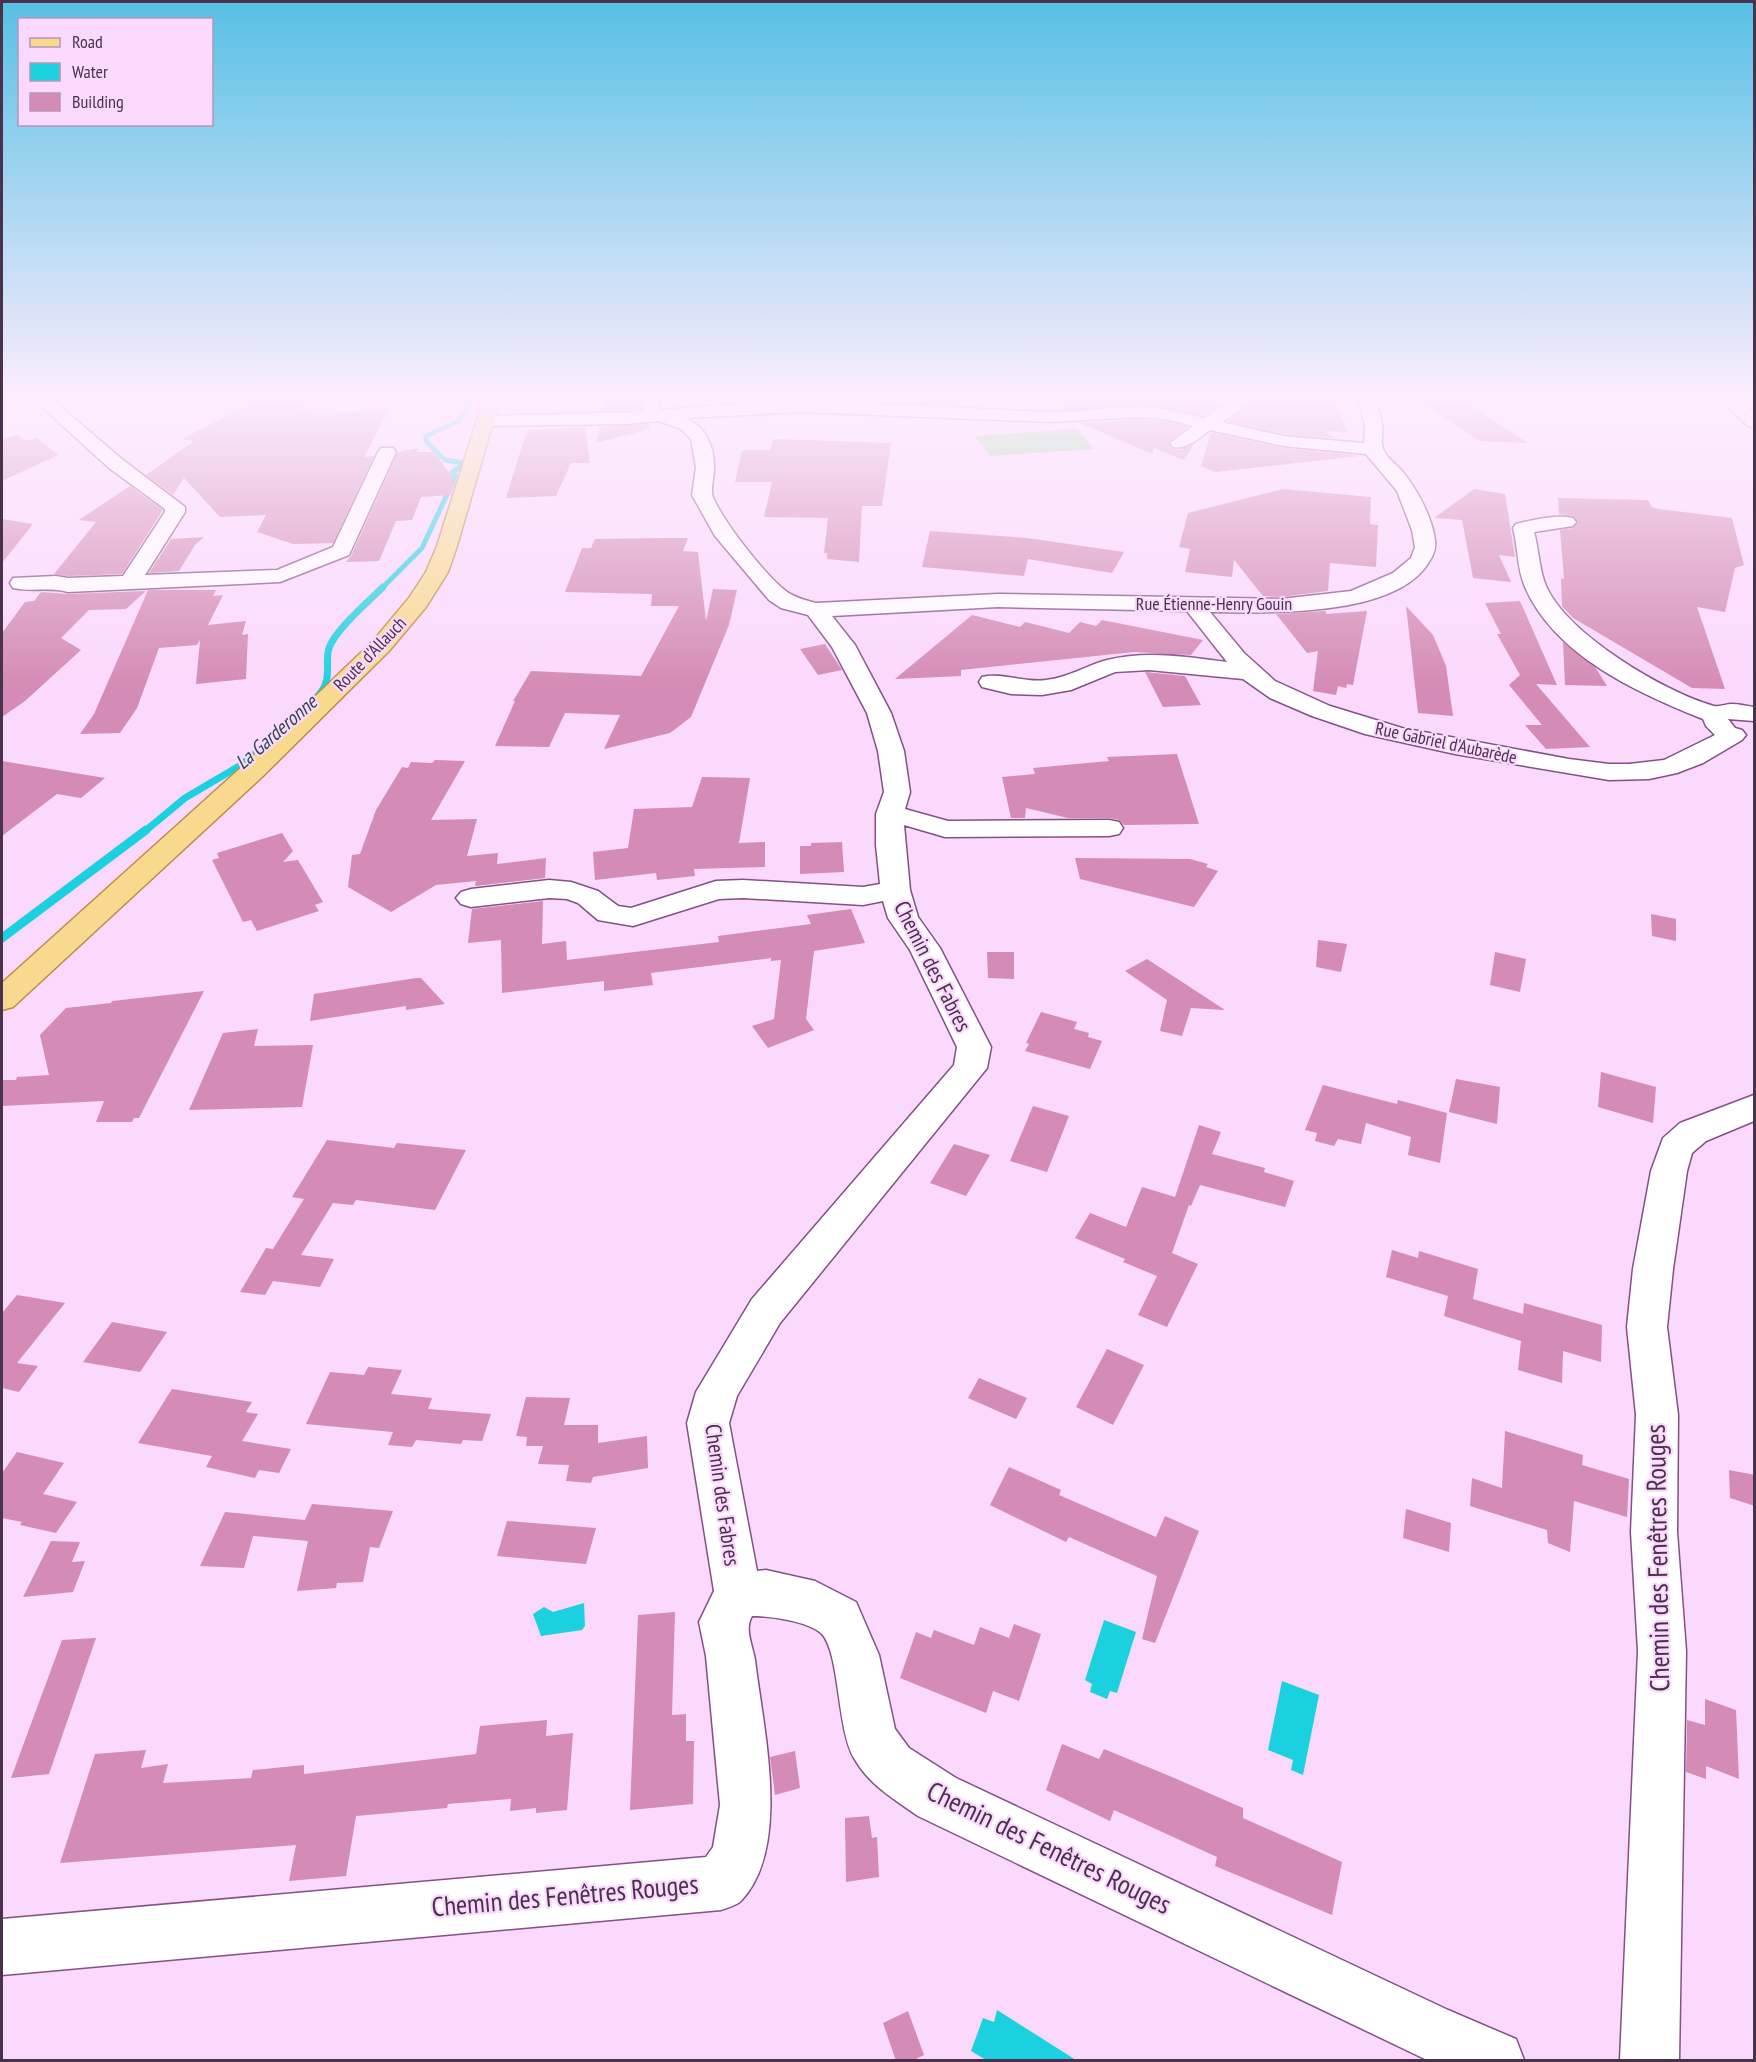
<svg xmlns="http://www.w3.org/2000/svg" width="1756" height="2062" viewBox="0 0 1756 2062" font-family="'PT Sans Narrow',sans-serif">
<style>
.green{fill:#87da89}
.water{fill:#1bd1e0}
.lines{fill:none;stroke-linecap:round;stroke-linejoin:round}
.stream-far2{stroke:#1bd1e0;stroke-width:5}
.stream-far1{stroke:#1bd1e0;stroke-width:7}
.stream{stroke:#1bd1e0;stroke-width:9}
.building{fill:#d48bb5}
.minor-casing{stroke:#835087;stroke-width:3}
.major-casing{stroke:#b98e46;stroke-width:3}
.minor{fill:#fff;fill-rule:evenodd}
.major{fill:#f9d98e;fill-rule:evenodd}
.labels{text-anchor:middle;stroke-width:4.5;stroke-linejoin:round;paint-order:stroke}
.far-street-label{font-size:18px;fill:#49324b;stroke:#fbd8fd}
.far-water-label{font-size:20px;font-style:italic;fill:#29494d;stroke:#fbd8fd}
.street-label{font-size:22px;fill:#49324b;stroke:#fbd8fd}
.near-street-label{font-size:27px;fill:#49324b;stroke:#fbd8fd}
</style>
<rect width="100%" height="100%" fill="#fbd8fd"/>
<path class="green" d="M1077 429 1094 449 990 456 975 436Z"/>
<path class="water" d="M584 1603 585 1626 582 1630 541 1636 533 1614 544 1607 553 1612Z
M1104 1620 1136 1632 1117 1693 1110 1691 1107 1699 1090 1692 1092 1684 1085 1680Z
M1282 1681 1319 1695 1303 1775 1291 1770 1293 1760 1268 1750Z
M997 2010 1076 2060H986L971 2051 983 2018 994 2022Z"/>
<g class="lines">
<path class="stream-far2" d="M382 588 422 548 452 484 455 475 452 472 461 467 463 463 445 460 426 441V436L459 421 472 398"/>
<path class="stream-far1" d="M317 697C334 680 324 663 329 648 336 629 369 601 383 587
M144 832 185 798 241 765 266 745"/>
<path class="stream" d="M2 938 146 830"/>
</g>
<path class="building" d="M262 398H309L302 410H315L314 413 388 411 364 457 374 456 333 543 293 544 257 532 266 515 220 517 184 478 173 495 146 475 194 441 182 439Z
M862 398H954L953 405 861 402Z
M1065 398H1173L1190 404 1195 401 1218 406 1204 416 1141 405 1063 410Z
M1254 398 1335 402 1348 432 1325 431 1335 438 1283 434 1227 421 1249 406Z
M1417 398H1459L1528 443 1479 441Z
M640 399 641 410 604 411 606 401Z
M1140 419 1164 421 1188 427 1168 443 1171 448 1178 450 1194 444 1184 460 1154 448 1152 454 1080 423Z
M649 424V429L596 443 600 427Z
M585 427 590 463H571L556 496 506 498 527 430Z
M1211 432 1283 448 1360 456 1215 472 1201 466Z
M18 435 25 441 37 438 58 455 2 481V439Z
M774 439 891 443 882 506H862L859 562 827 559V553H824L828 518 764 517 772 482H735L742 450H770Z
M418 448 417 452H434L453 478 454 484 451 495 421 497 412 520 396 521 379 561 346 562 351 556 398 452Z
M130 486 163 510 122 574 68 576 54 574 96 522 79 520Z
M1283 489 1371 497 1370 524 1378 525 1376 567 1330 563 1328 591 1281 597 1263 596 1234 560 1232 577 1185 572 1190 549 1179 547 1188 513Z
M1474 489 1505 494 1515 557 1499 555 1511 582 1473 578 1462 520 1434 518Z
M1558 498 1648 500 1652 507 1659 509 1732 518 1744 565 1735 568 1725 612 1697 607 1725 689 1692 688 1573 618 1562 606 1561 578 1564 579 1560 530 1573 528 1578 522 1573 516 1559 514Z
M2 519 33 524 2 563Z
M930 531 1027 538 1124 552 1112 573 1028 559 1024 576 922 567Z
M204 537 195 545 179 571 149 573 171 539Z
M663 538H688L683 551 698 552 706 621 713 589 737 590 729 625 691 717 670 733 604 749 620 715 565 713 549 747 495 746 515 701H513L531 671 641 676 679 606H651L652 594 565 592 582 548H591L595 539Z
M148 590H216L213 596 223 595 208 625 246 621 242 635 248 634 246 679 196 684 200 640 197 645 159 648 137 708 120 733 80 734 94 714Z
M146 591 126 609 89 610 61 638 81 650 25 701 2 717V633L25 602 34 601 41 592 68 594Z
M1520 601 1557 685 1536 684 1590 747 1546 749 1525 725H1542L1509 685 1520 675 1497 634H1501L1485 603Z
M1406 606 1433 635 1446 666 1453 716 1418 713Z
M1326 611V614L1367 611 1353 685 1347 684 1346 688 1338 686 1336 695 1313 691 1318 651 1307 653 1276 614Z
M972 615 1020 627 1025 622 1069 633 1080 622 1096 626 1102 620 1203 640 1191 655 1134 652 961 670V676L895 679Z
M1563 642 1595 667 1607 686 1565 685Z
M825 644 842 670 818 675 800 649Z
M1145 672 1185 676 1201 705 1163 707Z
M1177 754 1199 824 1124 825 1119 820 1109 818H1068L1026 808 1025 818H1011L1002 777 1035 774 1033 768 1109 761 1107 757Z
M435 760 465 761 431 820 477 819 467 856 498 853 497 864 546 858 545 878 475 886 476 881 436 885 391 912 348 887 352 855 360 854 376 810 402 767 408 768 411 762 432 763Z
M2 761 105 778 81 798 57 794 2 836Z
M702 777 750 778 739 843 765 842V867L694 869 695 876 657 880 656 873 595 880 593 852 628 848 634 809 692 807Z
M282 833 293 851 283 862 298 860 323 902 315 905 319 911 257 931 251 920 243 922 212 860 219 858 217 853Z
M842 842 844 872 800 874V846H811V843Z
M1075 858 1190 859 1208 864 1206 867 1218 871 1194 907 1080 879Z
M543 901 542 944 566 941 567 960 719 942 718 936 811 924 807 915 851 909 865 943 814 951 806 1019 814 1030 768 1048 752 1026 774 1019 781 960 771 961V958L651 973 653 985 604 991V981L502 993 501 940 468 943 472 909Z
M1651 914 1676 919V941L1652 936Z
M1318 940 1347 944 1341 972 1316 967Z
M987 952H1014V979L988 978Z
M1495 952 1526 959 1520 992 1490 985Z
M1147 959 1225 1010 1191 1008 1182 1036 1160 1031 1167 1000 1125 971Z
M416 978H421L445 1004 406 1010V1006L310 1021 314 994Z
M204 991 139 1118H134L132 1122H96L104 1101 2 1106V1080H16L17 1077 49 1075 40 1035 66 1008 111 1003 112 1001Z
M1041 1012 1077 1022 1074 1029 1089 1033 1088 1037 1102 1041 1090 1069 1025 1051 1029 1044 1026 1043Z
M258 1029 254 1046 313 1045 302 1107 189 1110 223 1033Z
M1601 1072 1656 1087 1653 1123 1598 1107Z
M1456 1079 1500 1087 1497 1124 1449 1112Z
M1323 1085 1397 1104 1398 1100 1447 1113 1440 1163 1408 1155 1411 1137 1366 1123 1361 1144 1338 1139 1334 1146 1315 1141 1317 1133 1305 1130Z
M1033 1106 1069 1116 1047 1172 1010 1161Z
M1199 1125 1221 1132 1212 1154 1265 1168 1264 1172 1294 1181 1285 1207 1200 1185 1191 1206 1189 1205 1172 1253 1198 1264 1167 1327 1138 1315 1157 1276 1123 1262 1125 1259 1075 1238 1090 1213 1126 1227 1142 1187 1175 1197Z
M327 1140 394 1148 397 1143 466 1150 435 1210 356 1200 353 1205 333 1203 301 1255 334 1259 320 1287 273 1281 265 1295 240 1292 266 1248 273 1249 304 1199 292 1197Z
M954 1144 990 1155 966 1196 930 1183Z
M1392 1250 1418 1258 1419 1251 1478 1269 1473 1299 1523 1314 1524 1303 1602 1325 1601 1362 1563 1351 1562 1383 1518 1370 1521 1341 1444 1316 1448 1296 1386 1277Z
M17 1295 65 1303 17 1363 38 1366 19 1392 2 1388V1313Z
M112 1322 167 1332 140 1372 83 1362Z
M1107 1349 1144 1365 1113 1425 1076 1407Z
M368 1367 402 1370 391 1394 432 1398 428 1409 491 1414 482 1441 463 1440 461 1444 416 1440 412 1447 388 1445 393 1432 306 1424 330 1372 364 1375Z
M979 1378 1027 1398 1016 1419 968 1398Z
M172 1389 252 1402 246 1412 258 1414 242 1441 291 1449 279 1473 259 1470 255 1478 206 1467 212 1456 138 1443Z
M526 1397 570 1398 564 1425H598V1443L647 1436 648 1468 593 1477 591 1483 566 1481 569 1465 538 1464 543 1446H526L527 1437 516 1436Z
M1505 1431 1583 1455 1582 1465 1629 1479 1627 1517 1574 1501 1570 1552 1548 1543 1547 1530 1470 1506 1472 1478 1502 1488Z
M17 1452 64 1463 43 1494 77 1502 56 1533 20 1525 22 1522 2 1518V1473Z
M1009 1467 1061 1490 1059 1495 1156 1537 1165 1516 1199 1531 1155 1643 1142 1639 1157 1576 1069 1537 1066 1542 990 1505Z
M1729 1470 1755 1475V1506L1730 1498Z
M312 1504 393 1511 379 1548 370 1547 363 1582 337 1583 336 1588 297 1591 308 1541 253 1536 244 1568 200 1566 225 1512 305 1520Z
M1406 1509 1451 1523 1449 1552 1403 1538Z
M507 1521 596 1528 586 1564 497 1556Z
M51 1541 80 1542 72 1562 85 1561 73 1592 23 1597Z
M675 1612 672 1715 686 1714V1741H694L693 1804 630 1810 638 1615Z
M1014 1624 1041 1634 1019 1701 993 1691 986 1713 900 1678 916 1632 931 1638 934 1630 974 1645 980 1627 1009 1638Z
M96 1638 49 1774 11 1778 62 1640Z
M1705 1699 1736 1710 1739 1779 1706 1766V1779L1686 1772 1687 1720 1705 1725Z
M547 1720 546 1736 573 1733 567 1810 536 1813V1808L510 1811 511 1799 448 1804 447 1808 356 1816 346 1876 289 1881 296 1845 60 1863 95 1754 146 1750 141 1768 168 1764 163 1783 251 1778 253 1770 304 1765V1774L476 1754 480 1726Z
M1062 1744 1099 1759 1104 1749 1172 1777 1243 1808V1818L1342 1862 1332 1915 1215 1866 1217 1857 1114 1810 1110 1821 1046 1790Z
M795 1751 800 1788 775 1795 770 1757Z
M869 1816 872 1838 877 1837 879 1877 846 1882 845 1818Z
M908 2011 924 2055 912 2061H896L883 2023Z"/>
<g class="lines">
<defs>
<path id="minor" d="M32 398H50L123 460 185 507V512L145 575 277 570 333 547 378 452 381 448H393L396 452 349 555 280 582 68 592C50 587 31 592 13 588L10 583 13 578 56 576 68 578 123 576 165 512V509L109 468Z
M642 398H658L660 409 663 410C790 397 918 406 1046 412 1077 413 1110 406 1141 407 1163 408 1183 413 1204 418L1234 398H1250L1248 404 1222 422 1283 436 1364 443 1365 426 1358 398H1374C1377 406 1381 415 1382 424 1384 433 1379 442 1384 451 1387 458 1397 465 1402 471 1417 489 1432 517 1435 540 1437 551 1430 561 1424 569 1385 617 1266 613 1210 612L1244 653 1275 681 1330 706 1402 728 1569 759 1609 764H1629L1664 760 1715 735 1706 726 1703 719C1638 693 1555 656 1525 587 1517 569 1518 547 1513 528L1516 524C1532 520 1557 514 1573 518L1576 522 1573 526 1534 532C1539 550 1539 569 1546 586 1567 634 1664 692 1714 706 1720 707 1726 704 1732 704 1739 704 1747 706 1754 707V721L1728 719 1735 728 1742 730 1746 735 1742 740 1703 763 1677 773 1649 779 1609 780 1455 754 1365 734 1312 716 1270 698 1243 679 1149 670 1115 672 1071 690 1042 695 1011 694 982 687 979 682 982 677C1001 672 1025 683 1046 680 1068 678 1087 665 1107 660 1146 650 1188 657 1227 662L1187 611 998 607 832 616 855 645 891 713 904 751 910 792 905 809 948 821 1109 820 1119 822 1123 828 1119 834 1109 836 945 837 904 825 910 890 918 917 940 948 991 1047 987 1068 780 1323 737 1396 729 1423 757 1571 766 1570 815 1581 856 1602 879 1655 895 1729 909 1748 956 1778 1448 2010 1516 2039 1524 2060H1427L918 1816C894 1799 869 1785 854 1758 837 1729 840 1654 822 1634 809 1621 769 1616 752 1616 744 1630 753 1646 755 1660 763 1728 792 1847 741 1901 737 1905 727 1908 721 1910L2 1975V1919L706 1857 713 1847 720 1805 706 1656 699 1622 714 1591 687 1423 696 1392 752 1299 954 1065 957 1047 910 950 888 918 883 901 863 905 743 898 719 899 633 926 598 920 578 903 567 899 549 898 471 907 461 904 456 898 461 892 471 889 549 880 571 882 598 891 618 906 631 908 716 881 743 880 863 887 880 884 876 845V814L884 792 878 751 867 713 832 647 808 615 781 608 769 600 715 536 692 495 696 468 691 439 681 429 659 421 627 424 486 426 480 425 477 421 480 417 486 416 643 412ZM801 412 1051 422 1140 417 1164 419 1193 426 1170 443 1173 447C1187 450 1199 438 1210 430L1283 446 1366 454 1397 491 1412 530 1415 547 1411 558 1393 573 1351 591 1281 599 998 594 816 603C805 600 796 598 787 592 766 576 723 522 713 497 710 489 714 478 714 470 715 448 706 426 685 418Z
M1720 398H1738L1754 413V427L1748 426Z
M1754 1095V1121L1706 1141 1692 1153 1687 1171 1673 1269 1667 1327 1678 1415 1677 1532 1686 1651 1679 2060H1620L1638 1651 1631 1532 1636 1415 1627 1327 1633 1269 1651 1171 1663 1138 1680 1123Z"/>
<path id="major" d="M484 398H500L457 546 448 572 426 607 389 651 263 776 13 1007 2 1010V983L245 764 373 641 409 598 426 572 437 546Z"/>
</defs>
<use href="#minor" class="minor-casing"/>
<use href="#major" class="major-casing"/>
<use href="#minor" class="minor"/>
<use href="#major" class="major"/>
</g>
<linearGradient id="sky" x2="0" y2="1"><stop stop-color="#56c0e5"/><stop offset="0.58" stop-color="#fdedfe"/><stop offset="1" stop-color="#fdedfe" stop-opacity="0"/></linearGradient>
<rect width="1756" height="687" fill="url(#sky)"/>
<g class="labels">
<g class="far-street-label">
<text x="1214" y="610">Rue Étienne-Henry Gouin</text>
<text transform="translate(370 654) rotate(-46)" y="6">Route d'Allauch</text>
<text transform="translate(1446 743) rotate(12)" y="6">Rue Gabriel d'Aubarède</text>
</g>
<g class="far-water-label">
<text transform="translate(276 732) rotate(-41)" y="7">La Garderonne</text>
</g>
<g class="street-label">
<text transform="translate(933 966) rotate(63)" y="8">Chemin des Fabres</text>
<text transform="translate(723 1495) rotate(82)" y="8">Chemin des Fabres</text>
</g>
<g class="near-street-label">
<text transform="translate(1658 1558) rotate(-91)" y="9">Chemin des Fenêtres Rouges</text>
<text transform="translate(1049 1848) rotate(26)" y="9">Chemin des Fenêtres Rouges</text>
<text transform="translate(565 1896) rotate(-5)" y="9">Chemin des Fenêtres Rouges</text>
</g>
</g>
<rect width="1756" height="2062" fill="none" stroke="#49324b" stroke-width="6"/>
<rect x="18" y="18" width="195" height="108" fill="#fbd8fd" stroke="#b496b6" stroke-width="1.5"/>
<rect x="30" y="38" width="30" height="9" fill="#f9d98e" stroke="#b496b6" stroke-width="1.5"/>
<text x="72" y="48" font-size="18" fill="#49324b">Road</text>
<rect x="30" y="63" width="30" height="18" fill="#1bd1e0" stroke="#b496b6" stroke-width="1.5"/>
<text x="72" y="78" font-size="18" fill="#49324b">Water</text>
<rect x="30" y="93" width="30" height="18" fill="#d48bb5" stroke="#b496b6" stroke-width="1.5"/>
<text x="72" y="108" font-size="18" fill="#49324b">Building</text>
</svg>
